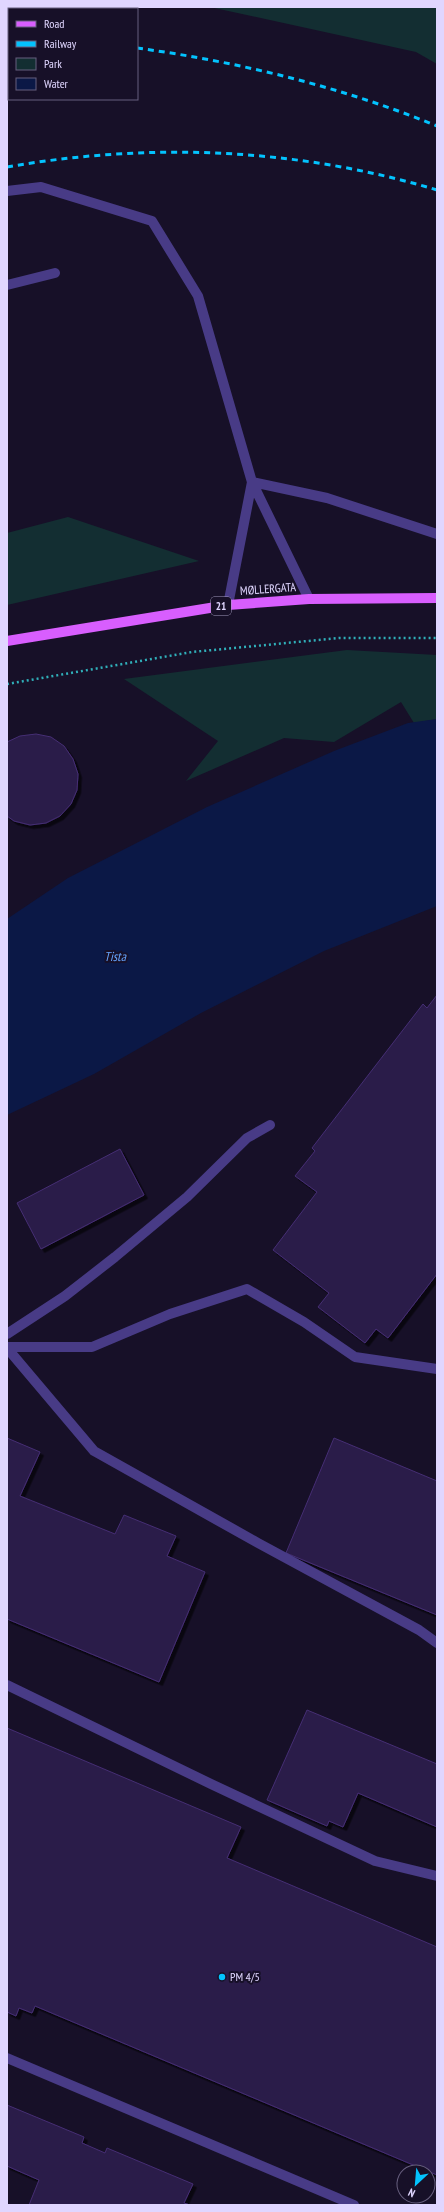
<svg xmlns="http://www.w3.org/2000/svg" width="444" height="2212" viewBox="0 0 444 2212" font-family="'PT Sans Narrow',sans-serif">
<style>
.green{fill:#132e32}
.water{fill:#0b1846}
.building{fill:#2b1c48;stroke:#452e74;filter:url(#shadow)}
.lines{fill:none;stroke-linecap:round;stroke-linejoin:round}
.path{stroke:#30afb9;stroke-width:2.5;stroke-dasharray:2 3;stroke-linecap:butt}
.service{stroke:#483b86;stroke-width:10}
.minor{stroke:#483b86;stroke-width:10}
.primary{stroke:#d85efe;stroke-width:10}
.rail{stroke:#03c3fe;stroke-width:3;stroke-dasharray:6 5;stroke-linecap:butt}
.poi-dot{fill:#03c3fe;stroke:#171028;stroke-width:1.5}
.labels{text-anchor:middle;stroke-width:4;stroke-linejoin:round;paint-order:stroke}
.shield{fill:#171028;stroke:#a49bbe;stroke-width:1}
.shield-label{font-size:11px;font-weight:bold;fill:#e0d6ff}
.street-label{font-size:12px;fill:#e0d6ff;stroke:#171028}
.poi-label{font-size:12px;fill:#e0d6ff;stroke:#171028;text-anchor:start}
.water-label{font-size:13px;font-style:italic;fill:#65a3fe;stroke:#171028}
</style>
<defs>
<filter id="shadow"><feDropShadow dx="3.5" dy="3.5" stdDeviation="0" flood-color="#0009"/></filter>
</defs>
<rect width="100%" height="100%" fill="#171028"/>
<path class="green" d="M210 7H437V64L416 52Z
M68 517 199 561 7 605V533Z
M347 650 437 655V719L414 723 401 702 334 742 284 738 186 781 218 741 124 679Z"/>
<path class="water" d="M437 719V906L324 951 201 1013 94 1074 7 1115V919L68 878 207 807 334 751 408 723Z"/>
<path class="building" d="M36 734 51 737 64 746 73 759 78 774 77 790 71 804 60 816 46 823 30 825 14 821 7 816V742L20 736Z
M437 995V1274L388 1338 376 1329 365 1343 318 1307 329 1293 273 1250 317 1192 295 1176 315 1151 312 1148 423 1004 427 1008Z
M120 1149 144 1195 41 1249 17 1203Z
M7 1438 40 1452 20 1496 115 1534 124 1515 176 1536 167 1556 205 1572 159 1682 7 1619Z
M334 1438 437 1481V1615L286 1553Z
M307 1710 437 1764V1827L358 1793 343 1827 329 1821 327 1826 267 1800Z
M7 1728 241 1827 227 1858 437 1947V2175L35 2006 32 2013 19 2008 16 2016 7 2012Z
M7 2105 84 2137 82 2143 105 2153 107 2148 193 2184 184 2203 190 2205H29L39 2180 7 2166Z"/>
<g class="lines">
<path class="path" d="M7 684 192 652 339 638H437"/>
<path class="service" d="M7 191 41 187 152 221 198 296 252 482 309 599
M7 285 55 273
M252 482 327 498 437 534
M228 605 252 482
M7 1334 65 1296 115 1257 187 1197 247 1138 270 1125
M7 1347H92L170 1314 247 1289 304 1322 355 1357 437 1369
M7 1348 94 1451 258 1543 419 1630 437 1643
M7 1685 211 1784 375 1861 437 1876"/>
<path class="minor" d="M7 2058 354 2205"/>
<path class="primary" d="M7 641 228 605 309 599 437 598"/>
<path class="rail" d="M7 34H9
M137 48C239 62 342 87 437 126
M7 167C150 142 298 148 437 190"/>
</g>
<circle class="poi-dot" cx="222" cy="1977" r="4"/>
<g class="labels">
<rect class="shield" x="211" y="597" width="20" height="18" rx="3"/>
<g class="shield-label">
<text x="221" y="610">21</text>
</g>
<g class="street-label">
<text transform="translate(268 589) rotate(-4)" y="4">MØLLERGATA</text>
</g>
<g class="poi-label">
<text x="230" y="1981">PM 4/5</text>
</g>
<g class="water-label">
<text x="115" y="961">Tista</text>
</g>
</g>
<rect width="444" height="2212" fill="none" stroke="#e0d6ff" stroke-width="16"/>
<rect x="8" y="8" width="130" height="92" fill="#171028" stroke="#675f7e"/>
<rect x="16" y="21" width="20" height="6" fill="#d85efe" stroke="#675f7e"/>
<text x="44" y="28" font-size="12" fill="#e0d6ff">Road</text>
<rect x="16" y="41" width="20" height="6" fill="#03c3fe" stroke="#675f7e"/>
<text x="44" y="48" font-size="12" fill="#e0d6ff">Railway</text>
<rect x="16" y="58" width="20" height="12" fill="#132e32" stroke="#675f7e"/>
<text x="44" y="68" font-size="12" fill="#e0d6ff">Park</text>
<rect x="16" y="78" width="20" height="12" fill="#0b1846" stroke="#675f7e"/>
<text x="44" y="88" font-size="12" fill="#e0d6ff">Water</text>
<g transform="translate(416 2184) rotate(206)"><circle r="19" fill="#171028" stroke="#675f7e"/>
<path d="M0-3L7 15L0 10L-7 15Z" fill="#03c3fe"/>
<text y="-6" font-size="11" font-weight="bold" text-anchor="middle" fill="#e0d6ff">N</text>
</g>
</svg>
